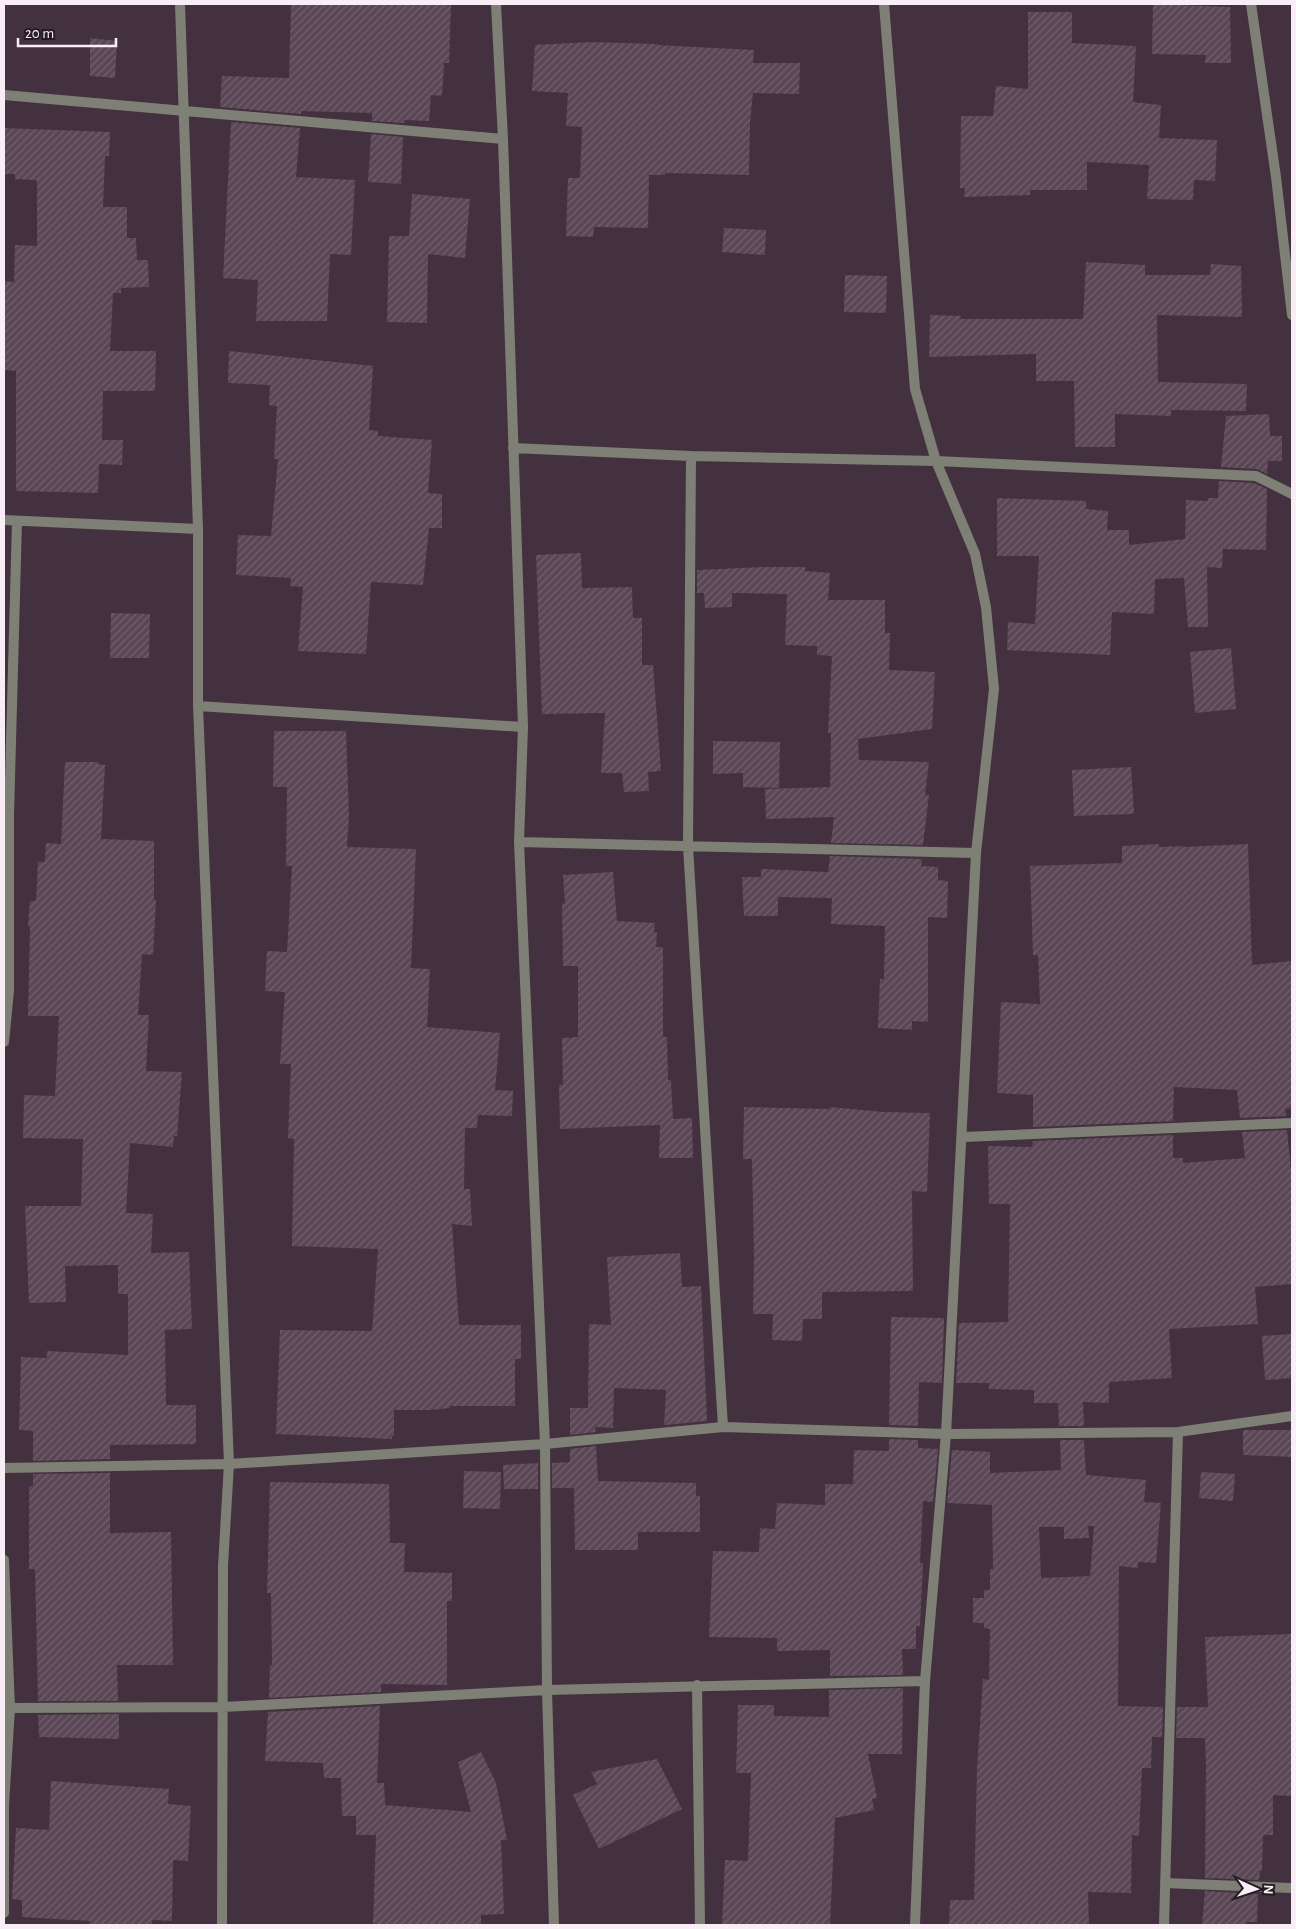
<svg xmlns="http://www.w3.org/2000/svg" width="1296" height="1929" viewBox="0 0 1296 1929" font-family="'Alegreya Sans',sans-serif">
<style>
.building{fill:url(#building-hatch);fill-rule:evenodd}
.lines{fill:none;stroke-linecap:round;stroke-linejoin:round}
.street{stroke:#7e8075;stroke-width:10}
</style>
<defs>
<pattern id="building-hatch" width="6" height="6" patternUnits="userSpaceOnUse" patternTransform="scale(1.25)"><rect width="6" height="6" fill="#5a4655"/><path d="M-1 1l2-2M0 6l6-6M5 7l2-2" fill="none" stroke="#72616e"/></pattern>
</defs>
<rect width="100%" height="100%" fill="#43313f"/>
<path class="building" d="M291 4H451L449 63H444L442 96 431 95 429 121 404 120V123L372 121V113L301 111V114L220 107 222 76 289 78Z
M1153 4 1230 7 1231 63H1205L1206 55 1152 54Z
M1028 12H1072V43L1136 46 1133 102 1161 105 1159 138 1217 140 1215 181 1194 180 1193 200 1147 199 1149 165 1087 162V190H1030V195L964 197 965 188H960L961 116H993L996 86 1028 89Z
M90 38 117 41 115 78 90 76Z
M591 42 657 44V45L754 50 753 63H800L799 94 753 93 750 122 749 175 665 173V175H649L648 228 594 227 593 237 566 236 568 178H580L582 127 566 126 568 93 532 91 535 45Z
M231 122 300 128 296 177 355 180 351 255 330 254 327 321H256L258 280 223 278Z
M4 128 110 132 109 156H105L103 207H127V238H136L137 260H148L149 287 121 288V293H113L110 351H156L155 391H103L102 440H123L122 465 99 464 98 493 16 491V371L4 370V281L14 282 15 245 37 246V182L36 180 15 179V174H4Z
M371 134 403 137 401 184 368 182Z
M412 194 470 199 465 258 428 254 427 323 387 322 389 236H409Z
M724 228 766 230 765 255 722 252Z
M1086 262 1145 265V275H1210L1211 264 1241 266 1242 317 1157 315 1158 382 1247 384 1246 411 1171 410V416L1115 414V447H1075L1074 381H1036V354L929 357 930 315 961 316 960 319H1083Z
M845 275 887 276 886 313 844 312Z
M229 351 373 366 369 430 378 431V436L432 440 428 493 442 494V528H429L423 585 371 582 366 654 298 651 303 587 290 586 291 578 236 575 238 535 271 536 278 459H274L277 406 269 405 270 385 228 383Z
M1269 414 1270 436H1282V461H1268L1267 474 1257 469 1221 467 1226 416Z
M1219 481 1254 483 1267 489 1266 550 1223 549 1222 568 1207 567 1208 627H1188L1184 578 1155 579 1154 614 1112 612 1110 655 1007 650 1008 622 1035 624 1039 556H997V498L1086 501V509L1108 511 1107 530H1129V545L1185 539 1186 500 1208 501V498H1218Z
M581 553 582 588 632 587 633 618H642V665H653L661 771 648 772 649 791 624 792 622 773H601L605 713 542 714 536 555Z
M763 567H805V571L830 573 828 600H885V633H890L889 670 935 672 932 729 858 739 859 760 929 762 925 795H929L923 845 831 843 834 817 766 819 765 789 830 787 831 733H828L832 656 817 655V646L785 645 787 594 732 593V607L705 608 704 593H697V570Z
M111 613 150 614 149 658H110Z
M1231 648 1236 709 1195 713 1190 652Z
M274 731H346L349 816 347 847 416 849 411 968 430 969 427 1027 500 1033 495 1090 513 1091 512 1116 478 1115 477 1128H465L464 1189H470L472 1226 452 1224 459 1325H521V1359H515V1406H450V1408L430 1410H394V1436H392V1439L276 1434 280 1330 372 1331 378 1249 292 1246 294 1139 288 1138 291 1064H280L285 992 265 991 267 951 287 952 292 866H286L287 787H273Z
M713 741 780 742 779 788 743 787V773L713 774Z
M65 762H98V764L105 765 101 839 154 841V900H156L153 955 142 954 138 1015H149L146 1071 182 1072 177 1136H174L173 1147 130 1143 126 1213 153 1214 151 1253 189 1252 192 1329 165 1330 166 1405H196V1444L110 1445V1459L33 1461V1431L19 1430 21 1357 47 1358V1351L128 1355V1294H118V1265L65 1266 66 1302 29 1303 25 1206H81L83 1139 23 1138 24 1095 55 1096 59 1016H28L30 927 28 926 30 901H36L38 862H45L46 843 61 844Z
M1131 767 1134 814 1074 816 1072 770Z
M1159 844V847L1183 846V847L1248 844 1252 965 1292 961V1108L1285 1109 1286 1116 1240 1118 1237 1090 1174 1087 1173 1121 1033 1127V1095L997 1093 1001 1002 1040 1004 1038 955H1033L1030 866 1122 863V846Z
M830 856 922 859 921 866 938 867V880L948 881 947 918 928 917V1022L912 1021V1030L878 1028 880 979H884L885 926 831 924 832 898 778 897V916H744L742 877H761V869L828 872Z
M613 872 617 921 655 923 654 932H657L656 947H663V1037H667L668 1080H671L673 1119 692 1118 693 1158H659L660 1125 560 1129 559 1085H563L562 1038 578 1037V966H563L562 903 565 904 563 875Z
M744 1107 830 1109V1107L884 1112 930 1113 927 1192 912 1191 913 1291 822 1292V1319H803L802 1341 772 1340 773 1314H753L754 1256 752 1159H743Z
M1287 1130 1292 1180V1284L1255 1287 1258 1324 1169 1329 1172 1378 1109 1382V1403L1083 1402 1084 1426H1059L1058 1403H1034V1390L989 1389V1383H956L959 1323 1008 1322 1010 1204H989L988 1146 1032 1147 1033 1141 1173 1135V1158H1183V1163L1245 1158 1242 1132Z
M680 1253 682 1287 701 1286 707 1421 664 1425 666 1390 614 1388 613 1428 595 1427 596 1432 570 1435V1408H588L589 1324 611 1325 607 1257Z
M891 1317 944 1318 942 1383 919 1382 918 1426 889 1425Z
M1292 1334V1378L1265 1380 1262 1336Z
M1243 1430H1292V1457L1243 1455Z
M889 1439 918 1440V1448L938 1449 933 1502 923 1501 920 1563H923L920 1626H916V1649H902L903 1675 830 1676V1650L777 1651V1638L709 1637 713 1551 759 1552 760 1528 775 1529 777 1503 825 1505V1484H853L854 1450 889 1451Z
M1060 1440H1084L1086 1475 1146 1480 1144 1502 1161 1503 1156 1563 1138 1562V1568L1119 1566 1118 1706 1163 1707 1162 1737H1152L1151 1768H1142L1139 1836 1132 1835 1131 1893 1088 1892 1089 1925H949L950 1900H974L977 1768 983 1679 989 1680 990 1629 984 1628V1623H973V1598H984V1590H990V1569H993L992 1505 947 1503 952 1450 990 1452V1473L1061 1470ZM1088 1526H1094L1090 1576 1041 1578 1039 1527H1064V1539L1089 1538Z
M596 1446 598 1481 696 1483V1496H700V1532H638V1550H575L574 1488H552V1463L570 1462V1449Z
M538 1463V1489H504L503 1465Z
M464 1471 501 1472 500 1509 463 1508Z
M1201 1472 1235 1474 1233 1501 1199 1498Z
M110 1473V1533L171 1532 173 1665H117L118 1701H38L35 1569H29V1486H33V1474Z
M270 1482 389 1484 390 1543H405L404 1572 452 1573V1601H447V1685L381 1684V1692L269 1698 270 1665H272L271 1593H267Z
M1292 1634V1796L1273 1795V1835H1263L1262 1871H1260L1259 1880 1205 1878 1206 1764 1205 1738H1176L1177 1707H1208L1205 1637Z
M903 1688 902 1754H868L877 1798 872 1799 874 1810 835 1818 830 1925H722L725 1860 748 1861 751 1773H736L738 1705H774V1716L829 1717V1690Z
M380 1706 377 1783H384L385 1805 471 1812 458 1762 481 1752 496 1783 507 1840H501L504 1914 481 1915V1925H373L376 1835H356V1816H342L341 1778H324L323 1763 265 1761 268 1712Z
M119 1714V1739L39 1737 38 1715Z
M657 1759 682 1809 599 1849 573 1795 597 1784 591 1772Z
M51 1781 169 1789 168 1804 191 1806 188 1861 173 1860 172 1921 152 1920V1925H89L90 1921 22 1917V1900L12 1899 16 1828 49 1830Z
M1205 1891 1258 1894 1257 1922H1247L1246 1925H1202Z"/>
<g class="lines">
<path class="street" d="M180 4 198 529V706L229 1464 223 1566 222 1925
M496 4 503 139 523 727 519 842 545 1444 547 1690 554 1925
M884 4 915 389 936 461 975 554 986 607 994 689 976 853 946 1434 925 1681 915 1925
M1251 4 1276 177 1292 315
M4 95 503 139
M513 448 691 456 936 461 1256 476 1292 494
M691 456 688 846 723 1427
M4 520 198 529
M198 706 523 727
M519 842 976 853
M4 1042 9 991V815L17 521
M963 1137 1292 1123
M4 1468 229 1464 545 1444 723 1427 946 1434 1178 1432 1292 1416
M4 1560 10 1708 4 1805V1913
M697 1685 700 1925
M10 1708 223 1707 547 1690 925 1681
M1165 1883 1292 1888
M1164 1925 1178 1432"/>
</g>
<rect width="1296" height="1929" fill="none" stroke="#f9eef6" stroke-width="10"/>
<g transform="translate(1256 1889) rotate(93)" stroke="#241c22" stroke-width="4" paint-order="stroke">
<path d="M0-4L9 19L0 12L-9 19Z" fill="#f9eef6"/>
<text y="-8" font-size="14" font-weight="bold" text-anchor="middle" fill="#f9eef6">N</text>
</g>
<path d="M18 38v8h98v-8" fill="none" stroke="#f9eef6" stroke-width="2.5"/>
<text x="25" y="38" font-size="15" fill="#f9eef6" stroke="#241c22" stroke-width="4" paint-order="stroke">20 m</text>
</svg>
